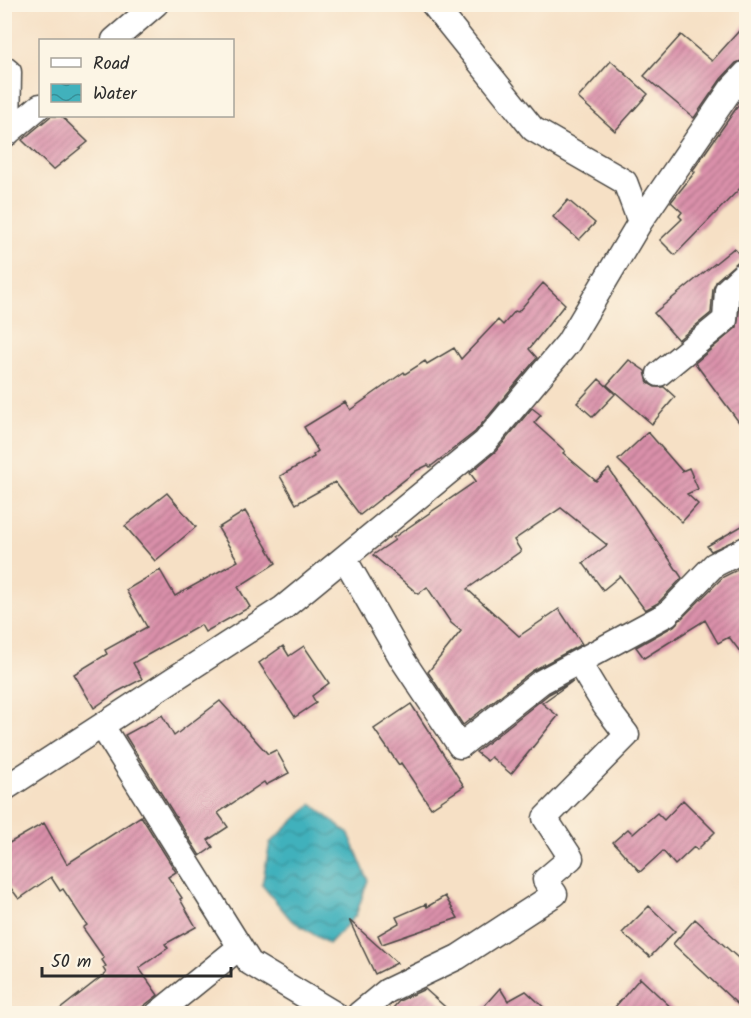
<svg xmlns="http://www.w3.org/2000/svg" width="751" height="1018" viewBox="0 0 751 1018" font-family="Kalam,sans-serif">
<style>
.water{fill:url(#water-waves);stroke:#366e74;stroke-width:1.5}
.building{fill:url(#building-hatch)}
.lines{fill:none;stroke-linecap:round;stroke-linejoin:round}
.street-casing{stroke:#494642;stroke-width:27}
.street{stroke:#fff;stroke-width:24}
</style>
<defs>
<pattern id="water-waves" width="16" height="10" patternUnits="userSpaceOnUse" patternTransform="scale(1.5)"><rect width="16" height="10" fill="#41b1bc"/><path d="M0 5q4-4 8 0t8 0" fill="none" stroke="#379099"/></pattern>
<pattern id="building-hatch" width="6" height="6" patternUnits="userSpaceOnUse" patternTransform="scale(1.5)"><rect width="6" height="6" fill="#da90aa"/><path d="M-1 1l2-2M0 6l6-6M5 7l2-2" fill="none" stroke="#b1768b"/></pattern>
</defs>
<rect width="100%" height="100%" fill="#fcf5e5"/>
<filter id="ink" filterUnits="userSpaceOnUse"><feTurbulence type="fractalNoise" baseFrequency=".0167" numOctaves="2"/><feDisplacementMap in="SourceGraphic" scale="12" xChannelSelector="R" yChannelSelector="G"/><feConvolveMatrix kernelMatrix="1 2 1 2 8 2 1 2 1" color-interpolation-filters="sRGB"/></filter>
<filter id="wash" filterUnits="userSpaceOnUse"><feTurbulence type="fractalNoise" baseFrequency=".008" numOctaves="4" result="noise"/><feDisplacementMap in="SourceGraphic" scale="24" xChannelSelector="R" yChannelSelector="G"/><feGaussianBlur stdDeviation="1.35" result="paint"/><feColorMatrix in="noise" values="0 0 0 0 0 0 0 0 0 0 0 0 0 0 0 0 0 1.4 0 .05"/><feComposite in="paint" operator="in"/></filter>
<g filter="url(#wash)">
<rect width="100%" height="100%" fill="#f6e0c5"/>
<path class="water" d="M312 804 349 834 368 880 356 915 329 944 291 920 262 885 270 843Z"/>
<g id="blocks">
<path class="building" d="M747 22V59L736 63 721 79 694 118 644 76 681 35 712 61Z
M611 61 648 94 615 131 578 98Z
M747 93V181L675 255 660 240 682 219 679 216 682 212 671 202 695 172 693 170Z
M51 116H61L88 142 53 170 22 140Z
M568 200 595 223 579 240 553 217Z
M734 248 742 258 717 280 713 289 711 313 678 340 654 313Z
M543 283 565 304 529 349 537 358 475 432 430 467 428 465 416 471 360 515 335 482 296 504 280 476 314 457 313 455 318 451 304 427 345 402 350 410 404 372 405 374 425 361 427 364 454 348 461 359 498 320 503 325 515 311 518 312Z
M747 291V433L695 363 737 327 741 297Z
M629 360 645 371 648 383 655 387H664L675 397 652 424 607 385Z
M599 379 615 394 593 417 577 403Z
M532 408 541 415 534 423 565 451 563 453 596 481 609 469 682 578 658 603 645 610 620 576 603 590 583 563 607 545 561 508 514 540 521 551 467 589 519 636 559 609 582 644 532 671 463 725 428 672 461 631 451 623 427 587 418 594 373 555 395 540 393 538 476 481 470 473 496 451Z
M648 432 682 471 689 468 698 489 687 494 698 504 682 522 618 460Z
M167 493 196 527 155 561 125 526Z
M245 511 276 563 238 587 250 607 205 632 201 625 133 663 142 679 117 692 94 708 74 674 107 654 105 650 147 627 126 590 160 570 175 596 238 561 218 528Z
M747 523V535L711 551 707 546Z
M747 565V661L729 637 718 643 705 620 644 658 636 647 674 626 723 577Z
M283 646 289 656 304 646 329 683 312 696 316 703 295 717 259 663Z
M573 681 542 703 558 716 511 774 491 757 487 761 476 752 549 694Z
M220 701 268 754 276 750 289 773 266 785 264 782 218 813 228 827 208 840 213 847 200 856 125 735 162 715 174 736Z
M411 704 464 786 431 808 401 763 399 765 374 729Z
M683 800 715 832 697 850 694 847 675 865 663 851 640 872 613 842 628 829 633 834 657 813 664 820Z
M141 816 176 872 168 877 182 898 180 899 196 927 165 944 168 948 139 968 158 995 133 1014H54L106 973 103 968 106 966 102 960 104 958 83 928 87 925 63 889 60 891 51 877 19 899 4 879V846L44 823 67 864Z
M445 896 458 918 382 944 378 935 399 923 396 917 426 904 427 907Z
M649 906 675 931 650 957 622 933Z
M695 919 747 966V1013L673 944Z
M349 920 397 963 375 974Z
M640 978 678 1014H609Z
M500 988 508 1001 526 991 551 1014H477Z
M425 989 453 1014H388L399 1001Z"/>
</g>
</g>
<g filter="url(#ink)">
<use href="#blocks" fill-opacity="0" stroke="#494642" stroke-width="1.5"/>
<g class="lines">
<defs>
<path id="street" d="M433 4 533 129 625 182 640 222
M114 40 156 4
M4 68 9 72 8 133
M4 136 40 106
M659 374 725 320 727 290 746 272
M344 558 402 659 460 746 541 682 667 614 714 565 746 549
M102 726 250 963 335 1014
M4 789 283 608 485 442 568 343 640 222 731 89 746 73
M157 1014 240 947
M359 1014 387 991 458 957 555 894 545 880 571 858 545 818 627 735 605 706 579 663"/>
</defs>
<use href="#street" class="street-casing"/>
<use href="#street" class="street"/>
</g>
</g>
<rect width="751" height="1018" fill="none" stroke="#fcf5e5" stroke-width="24"/>
<rect x="39" y="39" width="195" height="78" fill="#fcf5e5" stroke="#a8a49b" stroke-width="1.5"/>
<rect x="51" y="58" width="30" height="9" fill="#ffffff" stroke="#a8a49b" stroke-width="1.5"/>
<text x="93" y="69" font-size="18" fill="#2b2b2b">Road</text>
<rect x="51" y="84" width="30" height="18" fill="url(#water-waves)" stroke="#a8a49b" stroke-width="1.5"/>
<text x="93" y="99" font-size="18" fill="#2b2b2b">Water</text>
<path d="M42 967v9h189v-9" fill="none" stroke="#2b2b2b" stroke-width="3"/>
<text x="51" y="967" font-size="18" fill="#2b2b2b" stroke="#fcf5e5" stroke-width="4.5" paint-order="stroke">50 m</text>
</svg>
